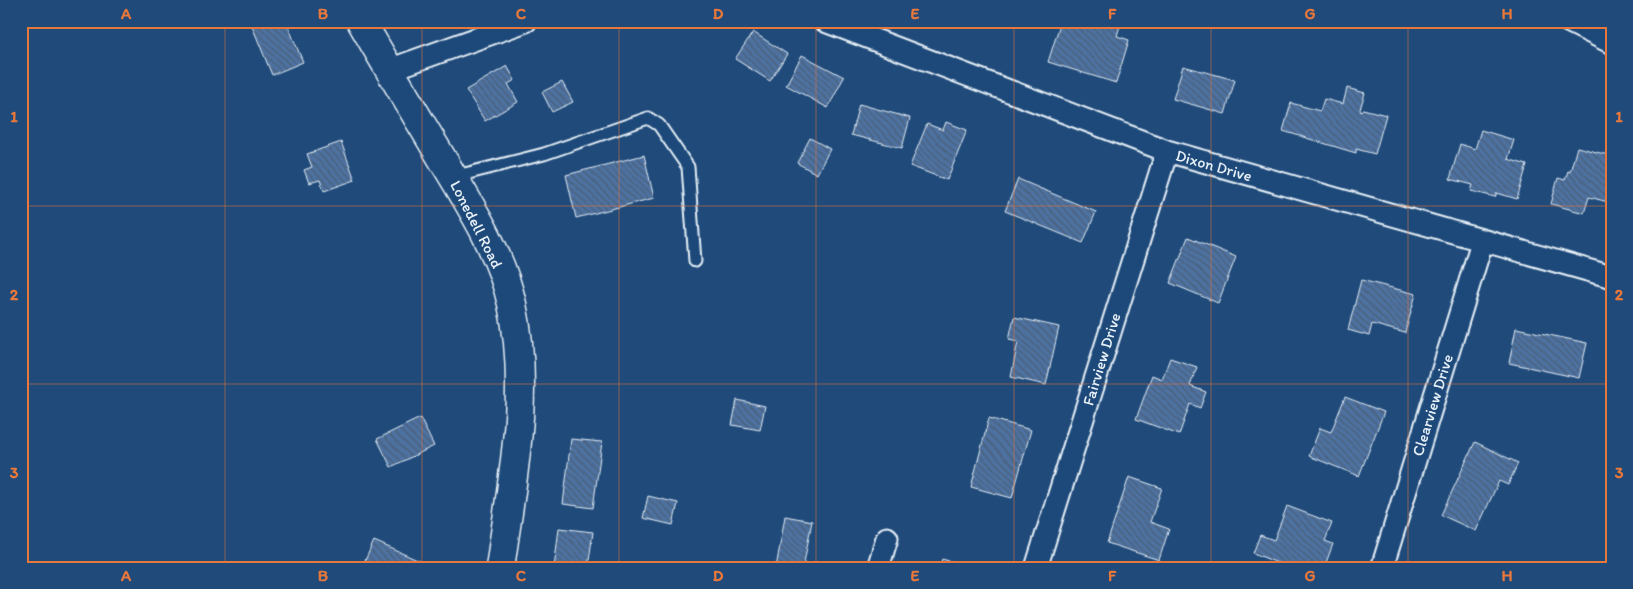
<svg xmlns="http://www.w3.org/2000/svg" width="1633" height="589" viewBox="0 0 1633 589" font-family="Itim,sans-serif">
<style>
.building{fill:url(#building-back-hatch);stroke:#e8f1f8}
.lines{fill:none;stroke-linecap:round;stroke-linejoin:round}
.lane-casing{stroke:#e8f1f8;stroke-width:15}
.street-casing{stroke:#e8f1f8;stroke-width:25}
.secondary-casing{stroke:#e8f1f8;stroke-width:31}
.lane{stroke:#1f4a7a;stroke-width:11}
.street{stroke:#1f4a7a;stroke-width:21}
.secondary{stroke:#1f4a7a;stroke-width:28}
.grid{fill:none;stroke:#e8773b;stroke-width:1;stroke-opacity:0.55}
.labels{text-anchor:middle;stroke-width:4;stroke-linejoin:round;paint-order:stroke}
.street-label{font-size:16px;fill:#e8f1f8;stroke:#1f4a7a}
.neatline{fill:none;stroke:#e8773b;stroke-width:2}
.grid-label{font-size:16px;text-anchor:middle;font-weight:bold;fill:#e8773b}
</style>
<defs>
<pattern id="building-back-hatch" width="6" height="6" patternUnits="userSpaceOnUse" patternTransform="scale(1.25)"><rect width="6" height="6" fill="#4e72a1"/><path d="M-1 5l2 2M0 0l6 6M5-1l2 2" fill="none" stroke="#4a5d76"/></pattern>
</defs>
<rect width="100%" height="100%" fill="#1f4a7a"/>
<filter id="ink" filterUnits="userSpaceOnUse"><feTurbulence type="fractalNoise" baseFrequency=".02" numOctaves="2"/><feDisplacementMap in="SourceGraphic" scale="10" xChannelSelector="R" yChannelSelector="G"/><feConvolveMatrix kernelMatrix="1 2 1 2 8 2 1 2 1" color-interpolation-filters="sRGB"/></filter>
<g filter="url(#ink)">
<path class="building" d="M250 21H286L303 62 272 75Z
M1061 21 1088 28 1090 21 1121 22 1117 36 1129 40 1116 83 1048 62Z
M753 32 787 54 770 81 735 59Z
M802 55 844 77 828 108 786 85Z
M507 66 515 80 508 84 518 102 485 121 466 90Z
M1183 66 1235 80 1225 114 1173 99Z
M562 82 573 102 552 112 542 92Z
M1347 88 1365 93 1360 109 1361 111 1363 109 1386 115 1375 154 1356 149V153L1283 131 1291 103 1320 111 1324 99 1343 104Z
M859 104 910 118 902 148 851 135Z
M946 122 967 130 947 180 910 166 927 124 943 130Z
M1481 130 1514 140 1508 159 1527 165 1517 199 1497 193 1495 197 1471 191 1473 185 1450 179 1460 144 1475 149Z
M810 138 830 149 817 174 797 163Z
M341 142 355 180 324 191 320 180 309 183 304 170 312 167 307 154Z
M1577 147 1612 156V203L1589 197 1584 213 1551 204 1558 178 1565 180 1568 171 1570 172Z
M644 155 654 198 576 218 566 175Z
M1018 179 1096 212 1083 243 1005 211Z
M1188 237 1236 257 1218 303 1170 283Z
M1361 280 1416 294 1405 333 1372 324 1369 336 1348 330Z
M1014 317 1059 327 1046 385 1011 377 1018 341 1009 339Z
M1516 328 1587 343 1579 378 1509 363Z
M1170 358 1197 367 1190 386 1206 392 1200 408 1190 404 1179 435 1136 419 1152 375 1162 379Z
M1345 397 1384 412 1359 476 1309 456 1320 428 1331 432Z
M737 400 765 406 760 430 732 425Z
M420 418 434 446 391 467 377 439Z
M989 418 1031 430 1012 498 971 487Z
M571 439 602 442 593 508 563 504Z
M1475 442 1518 463 1508 485 1499 481 1476 531 1441 515Z
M1129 477 1162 488 1150 522 1169 529 1159 560 1107 543Z
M648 496 678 503 673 525 643 518Z
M1287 506 1332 523 1325 541 1333 544 1324 568H1285V566L1253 553 1260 535 1274 540Z
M785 516 812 521 803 568H776Z
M559 528 593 532 588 568H554Z
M374 541 422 562 420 568 362 567Z
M942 559 974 568H939Z"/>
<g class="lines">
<defs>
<path id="lane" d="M453 177 544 154 648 118 659 125 688 167 695 261"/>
<path id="street" d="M825 21 1167 151 1612 277
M1568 21 1612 43
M389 70 526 21
M878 568 887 538
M1036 568 1167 151
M1382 568 1482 242"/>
<path id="secondary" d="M361 21C387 66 413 110 440 155 468 202 500 250 512 304 531 391 512 481 500 568"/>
</defs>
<use href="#lane" class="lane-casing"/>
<use href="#street" class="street-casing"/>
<use href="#secondary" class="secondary-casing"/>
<use href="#lane" class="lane"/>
<use href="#street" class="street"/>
<use href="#secondary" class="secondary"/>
</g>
</g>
<path class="grid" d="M225 21V568M422 21V568M619 21V568M816 21V568M1014 21V568M1211 21V568M1408 21V568M21 206H1612M21 384H1612"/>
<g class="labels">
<g class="street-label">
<text transform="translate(1214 165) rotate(16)" y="6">Dixon Drive</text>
<text transform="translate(477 224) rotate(63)" y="6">Lonedell Road</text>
<text transform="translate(1101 359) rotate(-73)" y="6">Fairview Drive</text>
<text transform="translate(1432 405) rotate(-73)" y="6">Clearview Drive</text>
</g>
</g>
<rect width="1633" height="589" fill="none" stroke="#1f4a7a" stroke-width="55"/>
<rect x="28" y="28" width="1578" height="534" class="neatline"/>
<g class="grid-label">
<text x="126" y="19">A</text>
<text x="323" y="19">B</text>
<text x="521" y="19">C</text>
<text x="718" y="19">D</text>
<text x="915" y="19">E</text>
<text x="1112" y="19">F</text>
<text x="1310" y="19">G</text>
<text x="1507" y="19">H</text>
<text x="14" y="122">1</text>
<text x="1619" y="122">1</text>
<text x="14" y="300">2</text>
<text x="1619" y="300">2</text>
<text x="14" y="478">3</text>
<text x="1619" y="478">3</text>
<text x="126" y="581">A</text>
<text x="323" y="581">B</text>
<text x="521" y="581">C</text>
<text x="718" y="581">D</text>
<text x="915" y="581">E</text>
<text x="1112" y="581">F</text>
<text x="1310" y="581">G</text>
<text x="1507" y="581">H</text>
</g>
</svg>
